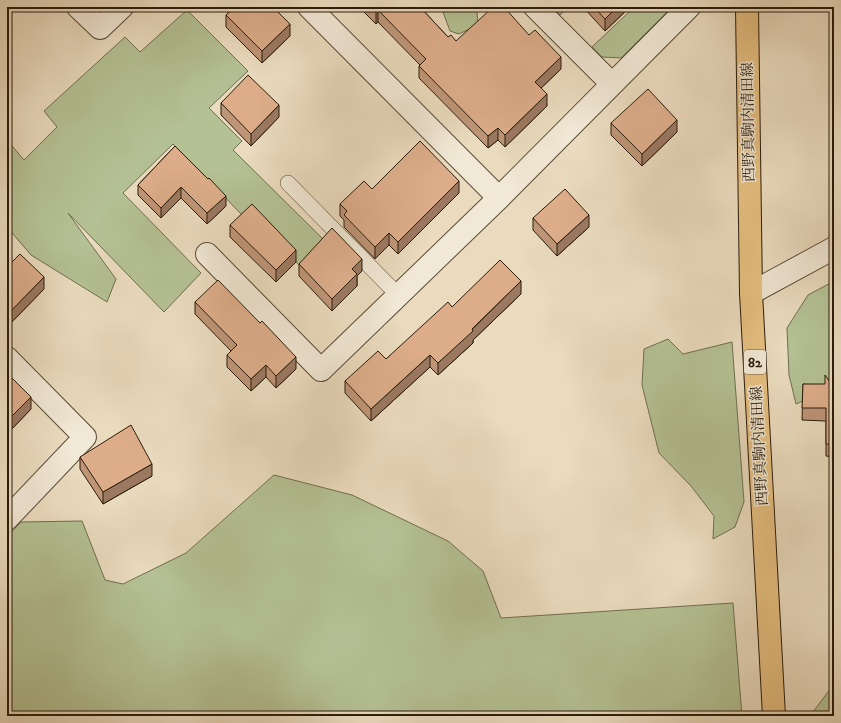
<svg xmlns="http://www.w3.org/2000/svg" width="841" height="723" viewBox="0 0 841 723" font-family="'IM FELL DW Pica','Noto Serif JP',serif">
<style>
.green{fill:#b4c194;stroke:#6f6e50}
.lines{fill:none;stroke-linecap:round;stroke-linejoin:round}
.lane-casing{stroke:#5a4c38;stroke-width:16}
.street-casing{stroke:#5a4c38;stroke-width:24}
.primary-casing{stroke:#2a1c0c;stroke-width:24}
.lane{stroke:#f1e8d5;stroke-width:15}
.street{stroke:#f1e8d5;stroke-width:22}
.primary{stroke:#e5be7f;stroke-width:22}
.wall{fill:#be9577;stroke:#2a1c0c}
.shaded-wall{fill:#9b7961;stroke:#2a1c0c}
.building{fill:#ddad8a;stroke:#2a1c0c}
.labels{text-anchor:middle;stroke-width:3;stroke-linejoin:round;paint-order:stroke}
.shield{fill:#f1e8d5;stroke:#665948;stroke-width:1}
.shield-label{font-size:14px;font-weight:bold;fill:#2a1c0c}
.street-label{font-size:15px;fill:#2a1c0c;stroke:#f1e8d5}
</style>
<rect width="100%" height="100%" fill="#eadbbe"/>
<filter id="stains"><feTurbulence type="fractalNoise" baseFrequency=".005" numOctaves="4"/><feColorMatrix values="0 0 0 0 .2 0 0 0 0 .09 0 0 0 0 .02 0 0 0 .5 -.17"/></filter>
<radialGradient id="worn" r=".72"><stop offset=".6" stop-color="#630" stop-opacity="0"/><stop offset="1" stop-color="#630" stop-opacity=".3"/></radialGradient>
<path class="green" d="M427 7H482L477 12 478 25 459 34 450 31 443 12Z
M552 7H568L560 15Z
M627 7H672L621 58 602 57 592 47 630 11Z
M187 10 248 71 209 108 242 141 233 150 325 241 300 266 250 213 245 218 173 144 123 193 201 273 164 312 68 213 116 279 107 302 31 255 7 227V140L24 160 57 127 44 111 125 37 140 52Z
M834 281V387L796 404 789 375 787 328 808 295Z
M668 339 683 354 732 342 744 502 735 527 713 539 714 516 691 486 659 453 642 385 644 349Z
M274 475 352 495 448 541 483 571 501 618 733 603 742 716H7V537L21 522 82 521 105 580 123 584 186 553Z
M834 684V716H810Z"/>
<g class="lines">
<defs>
<path id="lane" d="M288 183 399 296"/>
<path id="street" d="M78 7 100 28 122 7
M309 7 499 198
M535 7 612 84
M207 254 321 370 499 198 689 7
M751 293 834 248
M7 358 85 437 7 519"/>
<path id="primary" d="M747 7 751 293 774 716"/>
</defs>
<use href="#lane" class="lane-casing"/>
<use href="#street" class="street-casing"/>
<use href="#primary" class="primary-casing"/>
<use href="#lane" class="lane"/>
<use href="#street" class="street"/>
<use href="#primary" class="primary"/>
</g>
<path class="wall" d="M226 7H273L290 36 262 63 226 27V15L230 11Z
M359 7H420L448 37 456 41 561 69 541 88 547 106 505 147 498 140 488 148 419 78V66L420 65 378 22 376 24Z
M583 7H630L605 31Z
M221 103 279 117 251 146 221 115Z
M611 123 677 132 642 166 611 135Z
M175 146 226 206 207 224 181 198 161 218 138 195V185Z
M372 189 459 193 398 254 389 245 375 259 344 227V220L340 216V204Z
M533 218 589 227 557 256 533 230Z
M230 225 296 262 276 282 230 237Z
M299 264 362 271 357 276V286L332 311 299 276Z
M7 267 44 289 8 326 7 325Z
M521 294 473 340V343L438 375 430 367 371 421 345 393V381L386 359 452 307Z
M195 302 296 369 276 388 266 377 251 391 227 367V355L231 351 195 314Z
M7 373 31 409 9 432 7 429Z
M803 384 834 388V457L826 456V421L802 420Z
M80 457 152 476 103 504 80 469Z"/>
<path class="shaded-wall" d="M617 7H630L605 31V19Z
M378 10V22L376 24V12Z
M290 24V36L262 63V51Z
M561 57V69L535 94V82Z
M547 94V106L505 147V135Z
M279 105V117L251 146V134Z
M677 120V132L642 166V154Z
M498 128V140L488 148V136Z
M459 181V193L398 254V242Z
M181 187V198L161 218V208Z
M226 196V206L207 224V213Z
M589 215V227L557 256V244Z
M389 233V245L375 259V247Z
M296 250V262L276 282V270Z
M362 259V271L357 276V286L332 311V299L352 269Z
M44 277V289L8 326V314Z
M521 281V294L473 340V343L438 375V363Z
M430 355V367L371 421V409Z
M296 357V369L276 388V376Z
M266 365V377L251 391V379Z
M31 397V409L9 432V419Z
M152 464V476L103 504V492Z"/>
<path class="building" d="M235 7H273L290 24 262 51 226 15Z
M371 7H420L448 37 451 35 456 41 493 7H504L529 35 535 30 561 57 535 82 547 94 505 135 498 128 488 136 419 66 426 59 378 10 376 12Z
M594 7H617L605 19Z
M248 75 279 105 251 134 221 103Z
M648 89 677 120 642 154 611 123Z
M420 141 459 181 398 242 389 233 375 247 344 215 347 211 340 204 364 181 372 189Z
M175 146 208 179 209 178 226 196 207 213 181 187 161 208 138 185Z
M565 189 589 215 557 244 533 218Z
M252 204 296 250 276 270 230 225Z
M332 228 362 259 352 269 357 274 332 299 299 264Z
M20 254 44 277 8 314 7 313V267Z
M500 260 521 281 472 329 473 331 438 363 430 355 371 409 345 381 378 351 386 359 448 302 452 307Z
M218 280 260 323 262 321 296 357 276 376 266 365 251 379 227 355 237 345 195 302Z
M7 373 31 397 9 419 7 417Z
M825 375 834 388V444H826V408H802L803 384H825Z
M131 425 152 464 103 492 80 457Z"/>
<g class="labels">
<rect class="shield" x="744" y="350" width="22" height="24" rx="3"/>
<g class="shield-label">
<text x="755" y="367">82</text>
</g>
<g class="street-label">
<text transform="translate(748 122) rotate(-91)" y="5">西野真駒内清田線</text>
<text transform="translate(759 446) rotate(-93)" y="5">西野真駒内清田線</text>
</g>
</g>
<rect width="841" height="723" fill="none" stroke="#eadbbe" stroke-width="24"/>
<rect x="8" y="8" width="825" height="707" fill="none" stroke="#2a1c0c" stroke-width="2"/>
<rect x="12" y="12" width="817" height="699" fill="none" stroke="#2a1c0c"/>
<rect width="100%" height="100%" filter="url(#stains)"/>
<rect width="100%" height="100%" fill="url(#worn)"/>
</svg>
